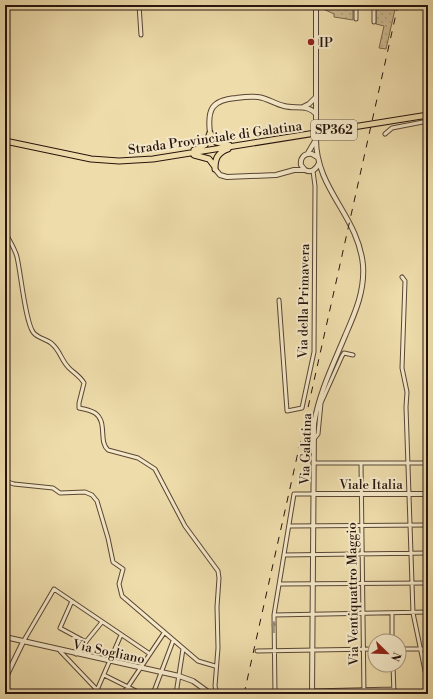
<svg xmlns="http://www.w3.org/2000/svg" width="433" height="699" viewBox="0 0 433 699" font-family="'Libre Bodoni',serif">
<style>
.grass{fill:url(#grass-dots);stroke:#7a674e}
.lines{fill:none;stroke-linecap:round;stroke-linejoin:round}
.minor-casing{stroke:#594634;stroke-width:5}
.tertiary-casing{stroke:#594634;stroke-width:6}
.primary-casing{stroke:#27140d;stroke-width:7}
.minor{stroke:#f4e8c8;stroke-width:3}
.tertiary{stroke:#f4e8c8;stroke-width:4}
.primary{stroke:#eedcab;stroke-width:5}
.rail{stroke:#27140d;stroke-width:1;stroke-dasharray:7 7;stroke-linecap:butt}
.tertiary-bridge-casing{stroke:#594634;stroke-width:6;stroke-linecap:butt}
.tertiary-bridge{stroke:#f4e8c8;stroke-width:4}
.oneway{fill:#988974}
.poi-dot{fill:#8f2418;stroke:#f4e8c8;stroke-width:1.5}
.labels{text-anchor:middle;stroke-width:4;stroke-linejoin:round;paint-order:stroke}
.shield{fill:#f4e8c8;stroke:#645445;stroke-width:1}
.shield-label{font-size:12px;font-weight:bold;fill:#27140d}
.poi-label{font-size:13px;fill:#27140d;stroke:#f4e8c8;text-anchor:start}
.street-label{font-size:13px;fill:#27140d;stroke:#f4e8c8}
</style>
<defs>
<pattern id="grass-dots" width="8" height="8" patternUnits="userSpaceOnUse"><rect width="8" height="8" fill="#ccba90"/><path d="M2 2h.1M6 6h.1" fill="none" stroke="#af9f7b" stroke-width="1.8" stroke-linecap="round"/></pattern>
</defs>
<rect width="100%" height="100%" fill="#eedcab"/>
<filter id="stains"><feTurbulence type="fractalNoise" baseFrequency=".005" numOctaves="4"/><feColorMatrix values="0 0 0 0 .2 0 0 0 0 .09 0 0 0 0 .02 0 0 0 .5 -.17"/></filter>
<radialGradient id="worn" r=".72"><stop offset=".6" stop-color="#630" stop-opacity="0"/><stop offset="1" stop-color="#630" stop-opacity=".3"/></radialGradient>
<path class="grass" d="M320 5H353V20L334 17V14L321 8Z
M376 5H396L386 49 379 48 384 26 376 24Z"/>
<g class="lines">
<defs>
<path id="minor" d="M139 5 141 35
M356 19V5
M374 22V5
M385 134 392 128 428 121
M5 232C9 240 15 249 17 257 21 274 25 320 33 332 37 338 46 339 51 343 61 351 60 359 69 368 74 373 80 376 84 383L79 403V408C84 409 90 410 95 413 108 422 98 441 108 450L138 458 155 469 185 526 218 571 219 578 217 607 218 648 215 686 217 694
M402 277 405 281 402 368 407 392 406 407 413 613 428 685
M279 300 287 411 302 408 314 352 315 186 313 171
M314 439 318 434 321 403 342 356 344 353 353 355
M313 463H428
M361 463 364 694
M5 481 14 484 53 488 60 493 85 492 92 495 97 501 108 538 113 562 123 569 119 584 122 596 198 661 215 666
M289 526 428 525
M284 555 428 553
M279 584 428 583
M72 601 60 628 86 642
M392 613V641
M274 615 428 612
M23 642 54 589 150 654
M399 649H428
M60 651 101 694
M257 651 375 649
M76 654 102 622
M393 665 394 694
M104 675 142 694
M97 690 121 635
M312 691 394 689
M123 694 164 633
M153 694 173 641
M176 694 183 649
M275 694 274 615 294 494H314"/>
<path id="tertiary" d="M303 107 309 104 316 97
M316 125V5
M210 133C207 109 212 100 236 98 243 97 251 96 258 97 267 98 275 104 284 106 295 109 308 104 316 114
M308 153 315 141
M317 157 312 154C304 153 300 158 301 165L305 170C311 173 316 170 319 163
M215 169 220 175 227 177 276 175 294 170H305
M314 494H428
M5 637 179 676 193 681 211 694
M5 679 23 642
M312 694 314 424C319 393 333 365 345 336 355 313 365 291 363 265 358 215 316 190 316 139"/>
<path id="primary" d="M210 133 216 142 229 145
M5 141 91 159 119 161 153 159 428 115
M194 150 205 145 210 133
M194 155 209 159 215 167
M215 169C215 159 217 153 228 149"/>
</defs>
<use href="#minor" class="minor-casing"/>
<use href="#tertiary" class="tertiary-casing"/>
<use href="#primary" class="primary-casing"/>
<use href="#minor" class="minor"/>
<use href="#tertiary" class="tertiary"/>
<use href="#primary" class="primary"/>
<path class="rail" d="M244 694 398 5"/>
<defs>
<path id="tertiary-bridge" d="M316 125V139"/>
</defs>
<use href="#tertiary-bridge" class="tertiary-bridge-casing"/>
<use href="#tertiary-bridge" class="tertiary-bridge"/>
</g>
<defs><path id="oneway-solid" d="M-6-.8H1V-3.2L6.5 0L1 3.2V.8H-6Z"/></defs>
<use class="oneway" href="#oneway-solid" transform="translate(274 627) rotate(-90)"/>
<circle class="poi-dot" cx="311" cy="42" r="4"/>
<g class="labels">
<rect class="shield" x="311" y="120" width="46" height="20" rx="3"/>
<g class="shield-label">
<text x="334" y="134">SP362</text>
</g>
<g class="poi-label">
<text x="319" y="47">IP</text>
</g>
<g class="street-label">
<text transform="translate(215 137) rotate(-8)" y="5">Strada Provinciale di Galatina</text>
<text transform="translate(303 301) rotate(-89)" y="5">Via della Primavera</text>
<text transform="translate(305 449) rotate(-88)" y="5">Via Galatina</text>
<text x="371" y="489">Viale Italia</text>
<text transform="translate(352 594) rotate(-91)" y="5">Via Ventiquattro Maggio</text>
<text transform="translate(109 651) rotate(12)" y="5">Via Sogliano</text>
</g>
</g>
<rect width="433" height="699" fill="none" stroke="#eedcab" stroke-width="20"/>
<rect x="6" y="6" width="421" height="687" fill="none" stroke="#27140d" stroke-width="2"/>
<rect x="10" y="10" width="413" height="679" fill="none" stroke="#27140d"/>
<g transform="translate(387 653) rotate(113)"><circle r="19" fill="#f4e8c8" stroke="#a2937d"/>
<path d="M0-3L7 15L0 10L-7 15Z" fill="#8f2418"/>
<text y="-6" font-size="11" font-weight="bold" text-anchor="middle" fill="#27140d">N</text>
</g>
<rect width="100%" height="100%" filter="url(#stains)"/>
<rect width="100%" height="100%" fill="url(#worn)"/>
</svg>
